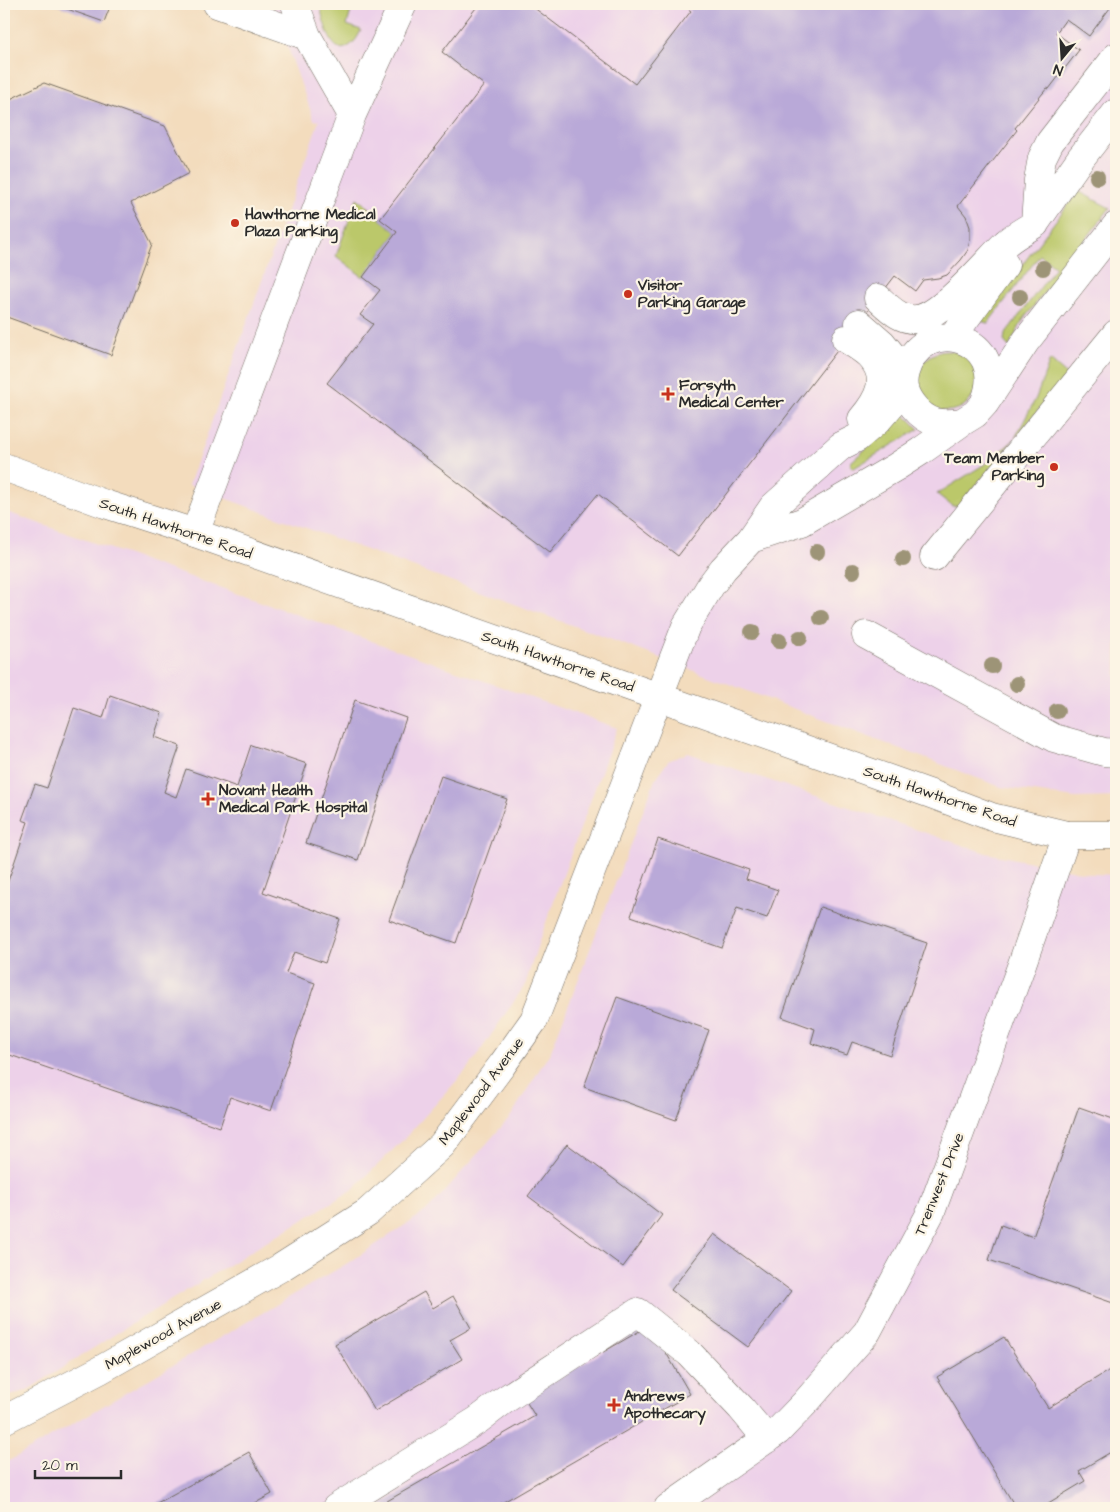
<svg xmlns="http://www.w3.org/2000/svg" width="1120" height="1512" viewBox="0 0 1120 1512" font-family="'Architects Daughter',sans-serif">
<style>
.built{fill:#edd1e9}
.green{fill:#bbc86a;stroke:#737a4a}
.building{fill:#b9a9d8}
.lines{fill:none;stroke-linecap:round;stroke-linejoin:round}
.minor-casing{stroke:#71695e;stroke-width:29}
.major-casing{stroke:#71695e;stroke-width:29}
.minor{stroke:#fff;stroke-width:28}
.major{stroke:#fff;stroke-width:28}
.tree{fill:#9d9477}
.poi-dot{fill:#c8321e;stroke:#fcf5e5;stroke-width:2}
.labels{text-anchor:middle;stroke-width:4.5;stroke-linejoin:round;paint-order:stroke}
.poi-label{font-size:15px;font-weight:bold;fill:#2b2b2b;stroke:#fcf5e5;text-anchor:start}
.street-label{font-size:15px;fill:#2b2b2b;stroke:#fcf5e5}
</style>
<rect width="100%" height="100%" fill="#fcf5e5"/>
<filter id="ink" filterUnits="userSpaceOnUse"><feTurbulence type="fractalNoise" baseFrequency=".02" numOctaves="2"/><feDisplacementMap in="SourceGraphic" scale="10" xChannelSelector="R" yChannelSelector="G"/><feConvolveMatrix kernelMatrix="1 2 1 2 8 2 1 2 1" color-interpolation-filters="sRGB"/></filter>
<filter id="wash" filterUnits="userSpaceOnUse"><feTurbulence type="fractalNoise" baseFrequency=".0096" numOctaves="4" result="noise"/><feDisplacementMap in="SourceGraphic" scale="20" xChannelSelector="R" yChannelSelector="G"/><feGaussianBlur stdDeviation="1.12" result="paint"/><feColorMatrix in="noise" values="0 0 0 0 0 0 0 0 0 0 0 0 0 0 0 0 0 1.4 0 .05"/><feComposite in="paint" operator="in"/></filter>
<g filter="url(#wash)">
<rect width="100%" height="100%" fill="#f3dcbd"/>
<path class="built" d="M272 4H1116V797L1075 798 1001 787 626 645 189 485 319 121 314 120Z
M4 511 617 728 538 944 525 985 470 1066 404 1139 352 1190 128 1326 26 1391 4 1396Z
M688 753 986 853 1091 874 1116 875V1508H4V1464L353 1260 429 1209 511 1116 551 1051 655 780 668 761Z"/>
<path class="green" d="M319 4H353L347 25 361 30C358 37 355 42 349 46 330 60 323 15 319 4Z
M1078 191 1110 208 1023 320 1009 347 1004 341 1005 334 1056 267 1040 255 988 323 980 321Z
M357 198 381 217 380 219 397 232 363 277 336 256Z
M917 381a30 30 0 1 1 60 0a30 30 0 1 1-60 0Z
M1050 360 1066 374V377L959 506H952L937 494 988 462 1014 440 1036 398Z
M901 411 919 429 854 468 851 466V462L870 445Z"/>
<g id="blocks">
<path class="building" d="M53 4H111L104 22Z
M479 4H529L635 84 691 11 681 4H1113L1089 36 1066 19 1056 33 1079 50 1049 89 1047 88 1015 128 1017 130 958 206 966 216 970 227V239L968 250 961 260 947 275 938 278 923 280 915 291 895 276 678 556 598 494 550 552 327 383 373 324 360 315 380 290 363 277 397 232 380 219 484 85 442 52Z
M44 83 165 126 189 173 131 203 152 244 111 355 4 316V102Z
M110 695 162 713 154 737 180 746 164 792 176 797 186 769 237 787 251 745 307 764 263 892 340 919 325 963 294 952 286 973 315 983 271 1111 230 1097 220 1127 4 1053V893L28 822 22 820 35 784 47 788 74 708 103 718Z
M355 700 406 718 358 860 306 843Z
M441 776 507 799 456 943 389 920Z
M658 839 749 870 746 879 778 890 767 918 737 908 722 948 631 916Z
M820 907 927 943 890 1055 852 1042 847 1055 811 1043 815 1029 782 1017Z
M617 997 709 1030 676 1120 584 1087Z
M1079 1107 1116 1120V1304L989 1260 1001 1225 1033 1237Z
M567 1144 662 1215 623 1267 528 1196Z
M714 1234 791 1291 748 1347 671 1290Z
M424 1292 433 1308 453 1296 471 1328 450 1340 462 1359 375 1411 335 1344Z
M650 1325 690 1394 493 1508H375L535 1416 524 1398Z
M1004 1337 1048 1408 1116 1366V1449L1079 1471 1085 1481 1040 1508H1016L937 1377Z
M249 1452 272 1494 246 1508H148Z"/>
</g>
</g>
<g filter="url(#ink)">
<use href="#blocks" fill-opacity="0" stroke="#71695e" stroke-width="1"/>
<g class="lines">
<defs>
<path id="minor" d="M217 4 307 36 352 115
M295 4 307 36
M1036 222 1080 159 1116 113
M878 298C889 308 901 321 917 319 942 316 987 261 1006 243 1014 236 1025 230 1035 224L1038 180 1042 158 1050 142 1116 57
M859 323 882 343 895 359
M952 337 1005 265
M846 339C854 344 862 349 869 355 891 377 879 399 862 419
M962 422C941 425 928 424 914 407 905 396 901 386 905 372 923 311 1010 337 985 401
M195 533 352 115 403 4
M751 539 802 522 896 467 921 451 962 422 975 414 985 403 1026 341 1116 226
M934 557 1116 334
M866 635 1054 738 1104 752 1116 753
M4 1420 100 1370 280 1268 368 1212 442 1145 502 1065 534 1020 686 626 711 585 723 569 751 539 773 507 841 446 857 438 877 421 903 391
M336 1508 478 1420 503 1401 638 1312 689 1353 741 1408 767 1439
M668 1508 778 1431 805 1403 867 1332 931 1212 1022 964 1067 835"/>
<path id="major" d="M4 467 105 504 195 533 659 697 931 794 992 817 1067 835H1116"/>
</defs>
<use href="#minor" class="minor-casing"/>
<use href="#major" class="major-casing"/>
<use href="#minor" class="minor"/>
<use href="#major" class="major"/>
</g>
<g class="tree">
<circle cx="1097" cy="177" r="8"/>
<circle cx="1043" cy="268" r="8"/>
<circle cx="1020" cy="297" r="8"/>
<circle cx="817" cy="552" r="8"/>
<circle cx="903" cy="559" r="8"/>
<circle cx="853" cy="571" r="8"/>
<circle cx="821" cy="618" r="8"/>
<circle cx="752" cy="632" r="8"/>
<circle cx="800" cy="638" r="8"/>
<circle cx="779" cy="641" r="8"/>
<circle cx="992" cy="666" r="8"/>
<circle cx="1017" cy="684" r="8"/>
<circle cx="1057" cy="711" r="8"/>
</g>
</g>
<g class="poi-dot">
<circle cx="235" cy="223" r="5"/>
<circle cx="628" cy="294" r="5"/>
<path d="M665.5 386.5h5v5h5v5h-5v5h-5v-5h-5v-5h5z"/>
<circle cx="1054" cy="467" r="5"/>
<path d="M205.5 791.5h5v5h5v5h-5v5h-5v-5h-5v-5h5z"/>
<path d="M611.5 1397.5h5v5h5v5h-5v5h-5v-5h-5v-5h5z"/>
</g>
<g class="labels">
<g class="poi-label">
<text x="245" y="219">Hawthorne Medical<tspan x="245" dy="17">Plaza Parking</tspan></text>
<text x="638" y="290">Visitor<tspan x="638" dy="17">Parking Garage</tspan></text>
<text x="679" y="390">Forsyth<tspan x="679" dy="17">Medical Center</tspan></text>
<text x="1044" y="463" text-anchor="end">Team Member<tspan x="1044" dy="17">Parking</tspan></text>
<text x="219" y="795">Novant Health<tspan x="219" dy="17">Medical Park Hospital</tspan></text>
<text x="624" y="1401">Andrews<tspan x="624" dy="17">Apothecary</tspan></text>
</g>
<g class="street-label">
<text transform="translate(176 528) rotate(19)" y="5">South Hawthorne Road</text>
<text transform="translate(558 661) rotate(19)" y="5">South Hawthorne Road</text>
<text transform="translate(940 796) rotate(19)" y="5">South Hawthorne Road</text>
<text transform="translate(481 1091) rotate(-53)" y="5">Maplewood Avenue</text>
<text transform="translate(939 1184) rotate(-68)" y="5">Trenwest Drive</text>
<text transform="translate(163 1334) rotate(-29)" y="5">Maplewood Avenue</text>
</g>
</g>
<rect width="1120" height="1512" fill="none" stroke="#fcf5e5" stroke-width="20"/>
<g transform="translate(1062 58) rotate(198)" stroke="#fcf5e5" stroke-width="4" paint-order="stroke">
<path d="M0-4L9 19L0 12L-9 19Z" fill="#2b2b2b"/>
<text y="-8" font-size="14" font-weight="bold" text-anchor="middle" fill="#2b2b2b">N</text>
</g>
<path d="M35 1470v8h86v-8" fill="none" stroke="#2b2b2b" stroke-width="2.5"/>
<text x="42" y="1470" font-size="15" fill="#2b2b2b" stroke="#fcf5e5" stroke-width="4" paint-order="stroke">20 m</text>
</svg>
